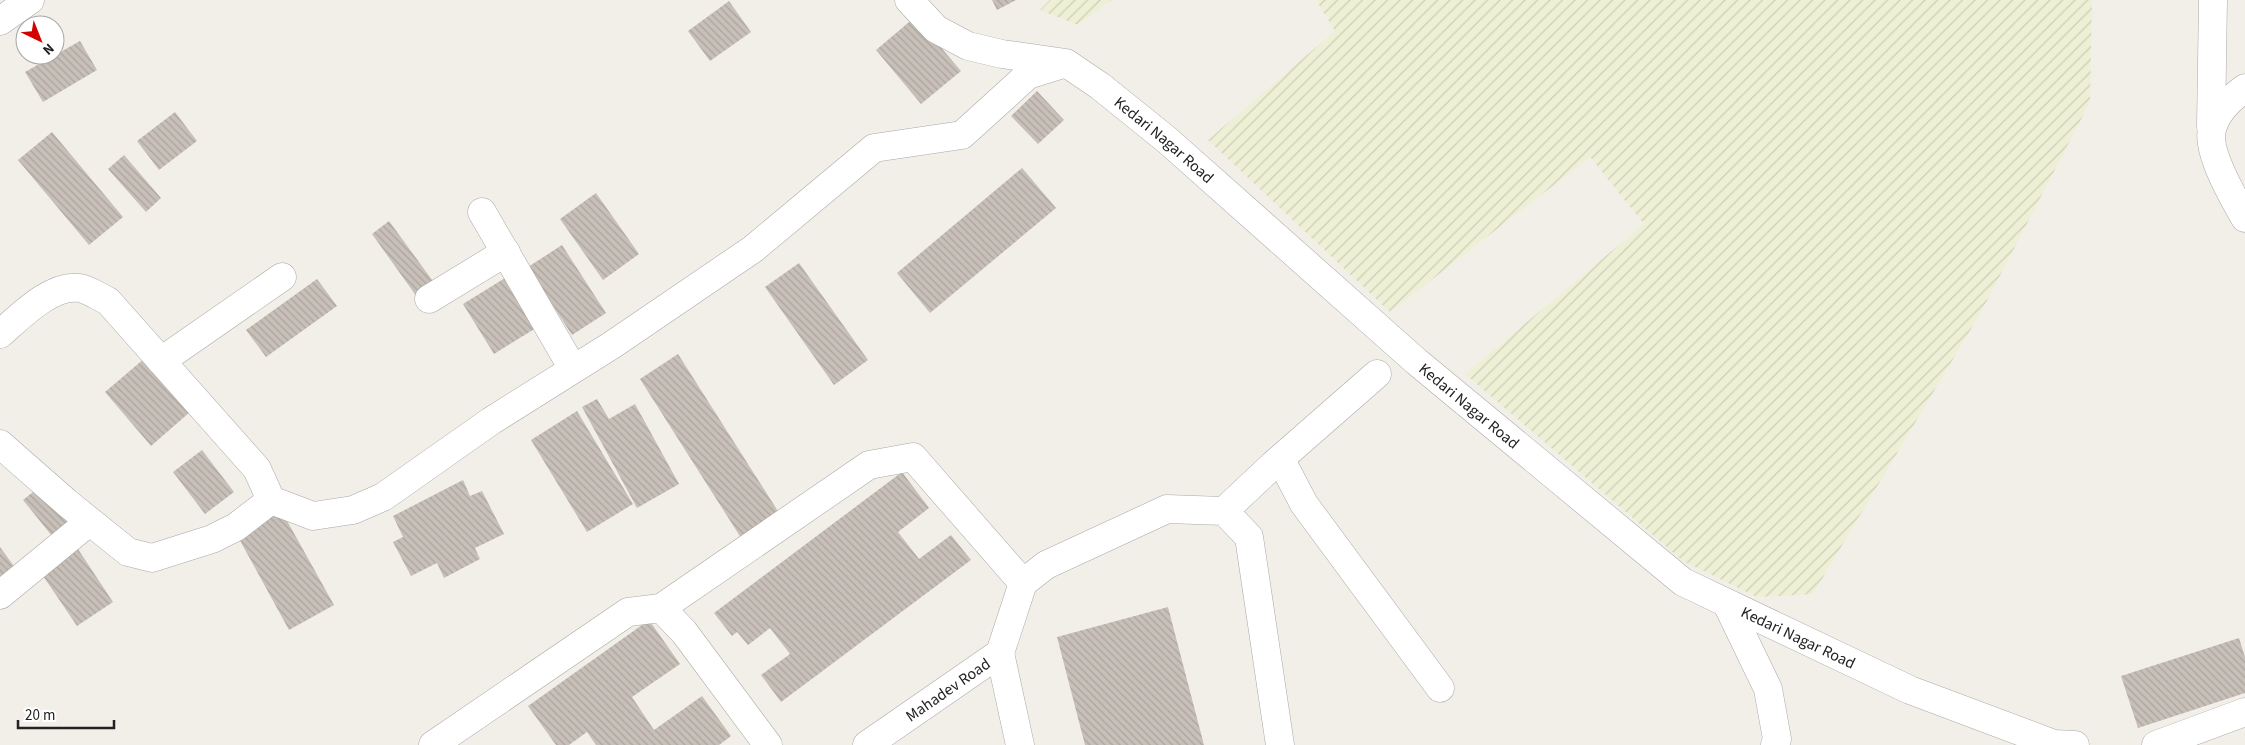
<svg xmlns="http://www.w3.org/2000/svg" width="2245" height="745" viewBox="0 0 2245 745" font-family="'Source Sans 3',sans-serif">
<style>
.farmland{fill:url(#farmland-furrows)}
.building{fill:url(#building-back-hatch)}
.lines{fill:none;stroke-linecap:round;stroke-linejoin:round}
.minor-casing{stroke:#a9a9a9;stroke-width:29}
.minor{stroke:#fff;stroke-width:28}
.labels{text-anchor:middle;stroke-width:5;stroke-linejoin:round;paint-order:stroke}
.street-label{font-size:16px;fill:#222;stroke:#fff}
</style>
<defs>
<pattern id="farmland-furrows" width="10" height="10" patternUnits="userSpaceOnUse" patternTransform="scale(1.25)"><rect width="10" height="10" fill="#eef0d5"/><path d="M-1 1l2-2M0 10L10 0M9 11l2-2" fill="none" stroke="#ccceb7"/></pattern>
<pattern id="building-back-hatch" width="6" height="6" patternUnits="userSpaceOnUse" patternTransform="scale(1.25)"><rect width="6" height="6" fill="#c7bfb8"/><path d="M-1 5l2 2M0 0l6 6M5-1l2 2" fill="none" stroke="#aba49e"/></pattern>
</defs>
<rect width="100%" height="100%" fill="#f2efe9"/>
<path class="farmland" d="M1050 0H1112L1078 25 1040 10Z
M1316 0H2092L2090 102 1980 314 1813 594 1757 597 1683 561 1465 374 1644 224 1590 157 1390 312 1208 140 1335 31Z"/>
<path class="building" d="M992 0H1016L997 10Z
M729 1 751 32 710 61 688 31Z
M915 17 961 71 921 104 876 50Z
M80 41 97 70 43 102 25 72Z
M1037 91 1064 120 1038 144 1011 116Z
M175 112 197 141 159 170 137 141Z
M52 132 123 217 89 245 18 160Z
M124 155 161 198 146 212 108 169Z
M1022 168 1056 208 930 313 897 273Z
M596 193 639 254 603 280 560 219Z
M389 221 435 284 417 297 372 234Z
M562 245 606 313 572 335 528 267Z
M799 263 868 360 834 385 765 287Z
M505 278 536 328 494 354 463 304Z
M317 279 337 306 266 357 246 330Z
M678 354 781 516 743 541 640 379Z
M145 358 190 412 151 446 105 392Z
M597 399 609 419 635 404 679 484 637 508 582 407Z
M577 411 633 504 587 532 531 440Z
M202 450 234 492 205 514 173 472Z
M902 472 929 508 898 532 919 559 951 535 971 560 781 702 761 675 790 654 770 628 748 645 737 632 732 636 714 613Z
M463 480 470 496 482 491 504 534 475 548 480 559 444 578 437 563 411 576 393 542 403 537 393 516Z
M43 484 76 525 56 541 23 500Z
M281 510 334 605 289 630 237 535Z
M74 543 113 602 77 626 37 567Z
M0 547 16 569 0 581Z
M1168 607 1204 745H1085L1057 637Z
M649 620 680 664 632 697 654 730 702 696 731 736 719 745H596L587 732 569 745H556L528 706Z
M2239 638 2245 657V693L2138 728 2121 676Z"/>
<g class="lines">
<defs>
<g id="minor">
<path id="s1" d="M909 0 936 29 968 46 1002 54 1066 63 1100 86 1167 140 1417 362 1683 582 1910 690 2054 744 2075 745"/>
<path d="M0 21 30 0"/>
<path d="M2245 88C2230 99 2217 111 2212 129 2206 151 2234 199 2245 218"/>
<path d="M2211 126 2213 0"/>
<path d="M482 212 573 369"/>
<path d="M429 299 506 252"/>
<path d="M0 334C20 317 51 284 79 288 88 289 99 297 108 301L257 469 271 500 236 527 212 539 152 558 128 552 66 502 0 444"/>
<path d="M161 361 282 277"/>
<path d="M1281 460 1304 504 1440 688"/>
<path d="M271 500 313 516 353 510 383 497 491 421 612 345 753 249 874 148 962 135 1028 75 1060 65"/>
<path d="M1224 511 1273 465 1377 374"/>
<path d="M0 595 89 522"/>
<path d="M1727 604 1768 689 1777 739 1775 745"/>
<path d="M661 608 869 465 913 457 1023 583"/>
<path d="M1000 653 1023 583 1046 565 1167 509 1224 511 1249 537 1280 745"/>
<path d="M433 745 628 612 661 608 684 632 768 745"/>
<path id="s2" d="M867 745 1000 653 1020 745"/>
<path d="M2156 745 2245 712"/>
</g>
</defs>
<use href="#minor" class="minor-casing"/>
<use href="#minor" class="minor"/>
</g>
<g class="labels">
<g class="street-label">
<text dy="6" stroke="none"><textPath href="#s1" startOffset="300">Kedari Nagar Road</textPath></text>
<text dy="6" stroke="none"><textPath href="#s1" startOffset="705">Kedari Nagar Road</textPath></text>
<text dy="6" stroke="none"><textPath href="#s1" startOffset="1110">Kedari Nagar Road</textPath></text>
<text dy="6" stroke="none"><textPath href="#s2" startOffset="98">Mahadev Road</textPath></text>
</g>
</g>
<g transform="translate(40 40) rotate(137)"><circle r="24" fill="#ffffff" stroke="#a7a7a7"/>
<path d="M0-4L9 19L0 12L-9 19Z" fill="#d40000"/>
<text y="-8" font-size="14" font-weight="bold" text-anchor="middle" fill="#222222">N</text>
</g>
<path d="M18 720v8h96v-8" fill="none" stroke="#222222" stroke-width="2.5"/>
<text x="25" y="720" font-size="15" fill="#222222" stroke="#ffffff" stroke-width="4" paint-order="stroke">20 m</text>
</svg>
